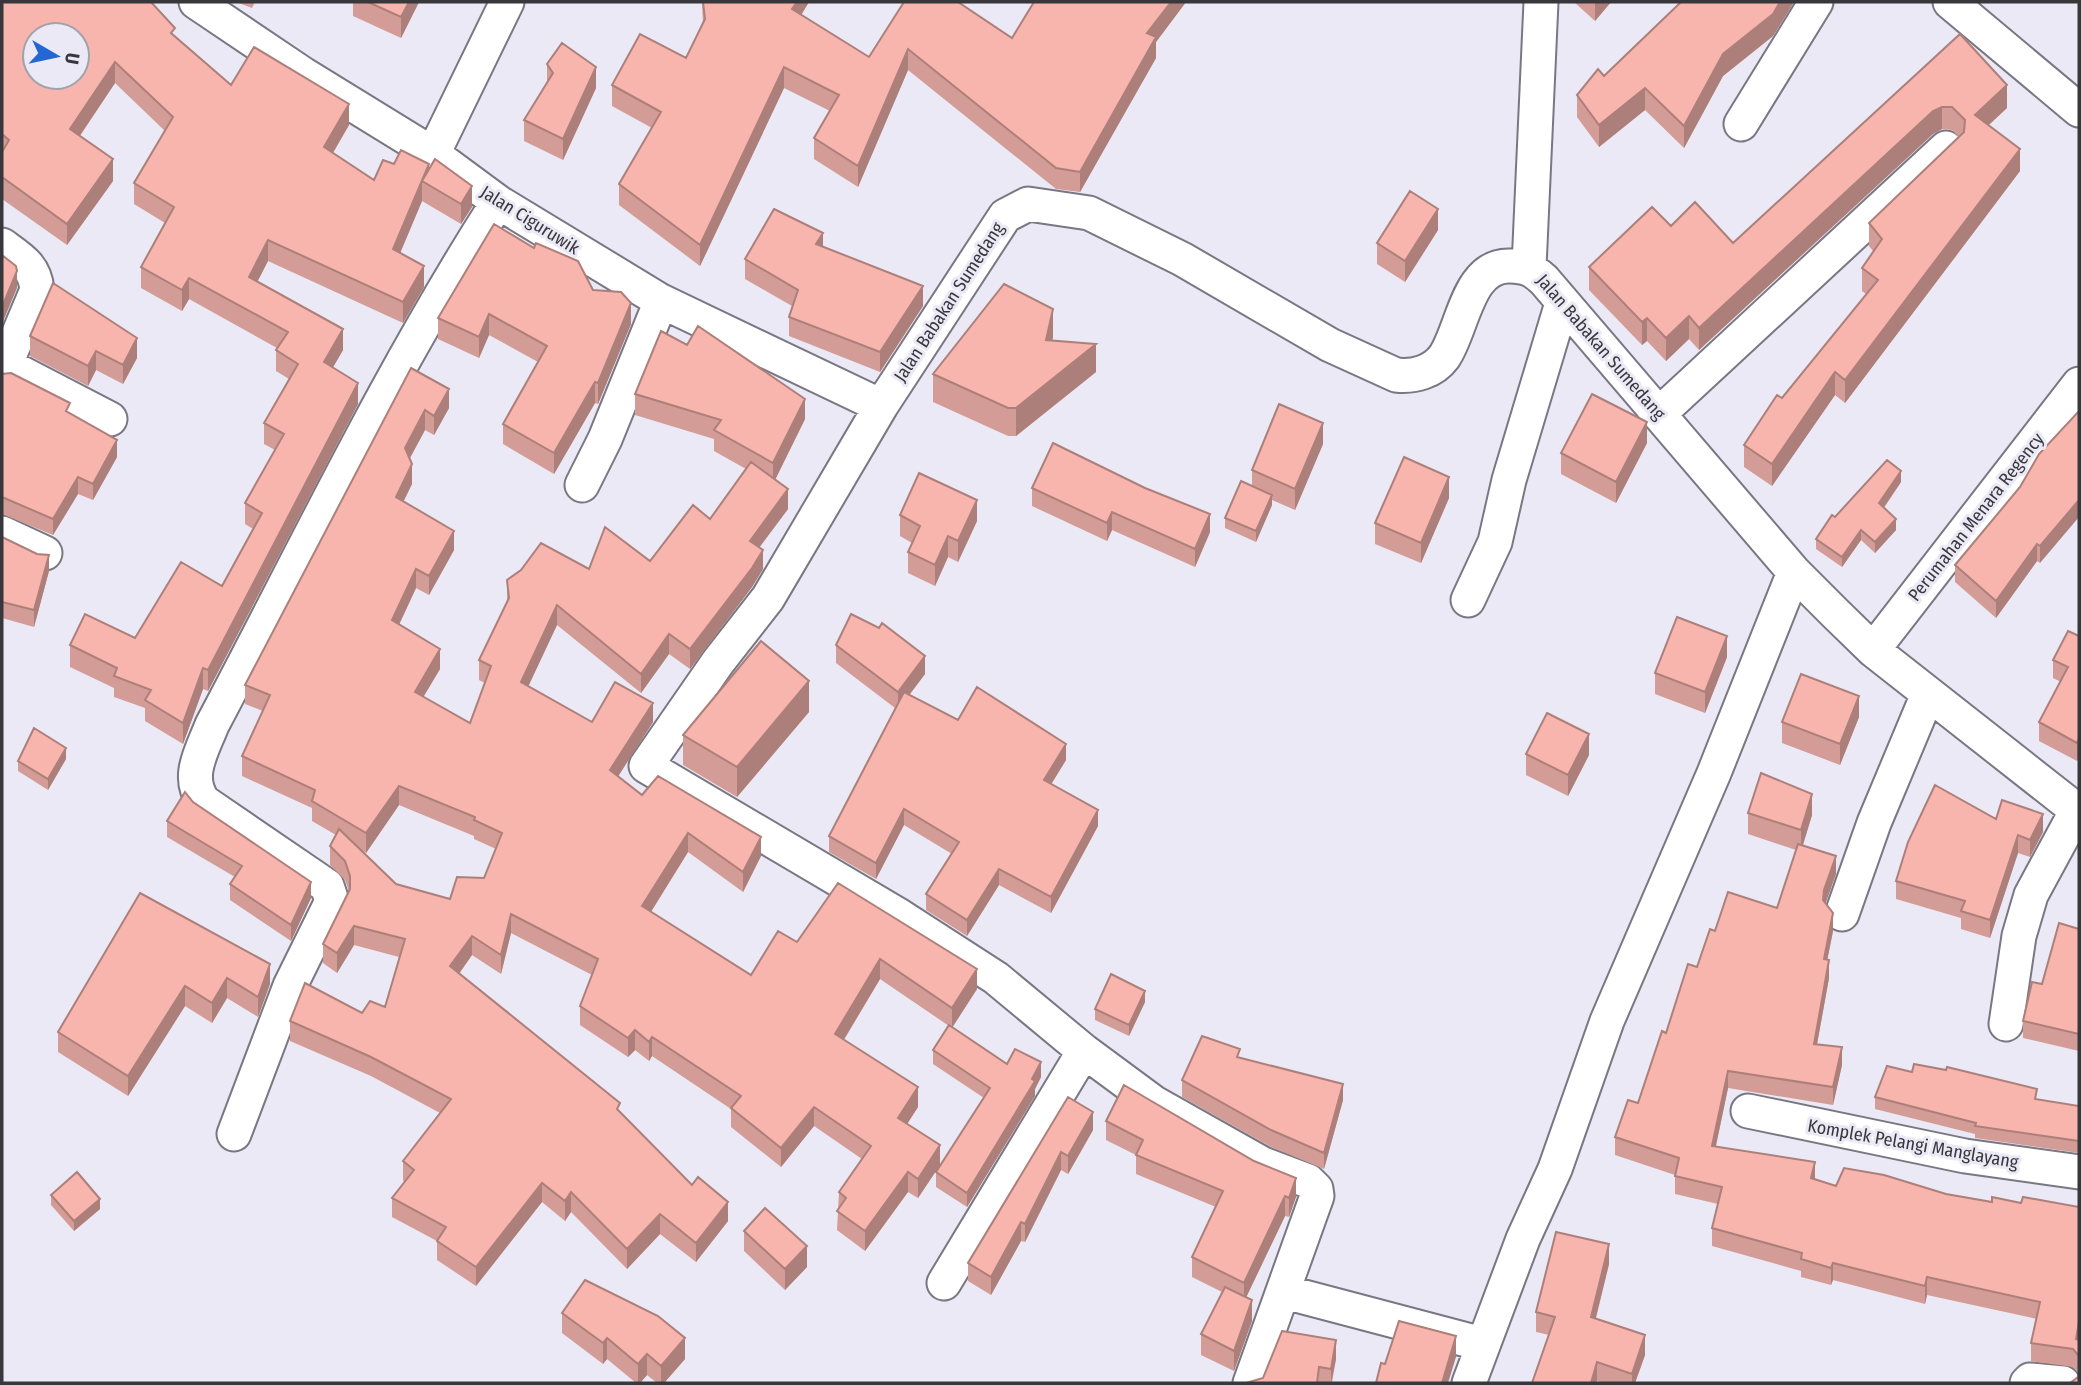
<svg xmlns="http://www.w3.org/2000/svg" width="2081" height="1385" viewBox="0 0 2081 1385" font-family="'Fira Sans Condensed',sans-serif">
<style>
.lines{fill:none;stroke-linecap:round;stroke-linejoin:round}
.minor-casing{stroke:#787782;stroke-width:37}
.minor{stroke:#fff;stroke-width:33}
.wall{fill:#d49c96;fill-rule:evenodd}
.shaded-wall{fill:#ad7f7a}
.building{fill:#f7b5ae;stroke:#ad7f7a;stroke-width:2;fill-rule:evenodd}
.labels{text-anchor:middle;stroke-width:6;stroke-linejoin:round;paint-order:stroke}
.street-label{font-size:18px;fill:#37373c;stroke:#eae9f5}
</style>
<rect width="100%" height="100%" fill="#eae9f5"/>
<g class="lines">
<defs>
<path id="minor" d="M196 2 303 74 433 154 498 202 661 301 881 406
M1950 2 2079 110
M1741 124 1816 2
M433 154 507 2
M2 245C20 258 35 266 37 290L2 373
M1529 267 1541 2
M6 365 110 419
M1659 414 1946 148
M582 485 605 439 661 301
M2 533 45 553
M1468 600 1495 542 1509 480 1562 303
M1873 650 2079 384
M1842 914 1874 823 1928 694
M2006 1024 2019 936 2031 895 2077 810
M1748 1111 1965 1156 2079 1172
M234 1134 290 986 332 901 327 886 204 802C185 777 202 751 212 725 305 549 390 370 498 202
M944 1283 1084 1051
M1285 1292 1482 1344
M1250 1383 1317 1196 1316 1189 1308 1181 1263 1164 1153 1102 1084 1051 996 978 900 916 646 766 718 662 768 598 881 406 1005 216 1028 204 1089 213 1182 259 1330 345 1396 375C1414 377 1433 372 1444 357 1463 330 1467 263 1511 266 1527 267 1532 269 1544 280L1794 572 1835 613 1873 650 2079 812
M1469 1383 1523 1239 1555 1169 1607 1021 1714 773 1794 572
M2027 1383 2030 1380 2063 1383"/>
</defs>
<use href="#minor" class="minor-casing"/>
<use href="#minor" class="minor"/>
</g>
<path class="wall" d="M2 2 175 36 231 85 349 125 333 153 374 180 394 164 429 169 472 207 461 224 422 201 400 253 424 287 403 323 268 261 257 282 343 350 333 367 358 404 208 691 203 689 183 744 145 721V708L114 697V688L70 667V645L135 638 222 586 253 529 245 524V503L275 450 264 444V423L289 379 276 371V350L277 348 189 299 182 311 141 288V267L165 223 134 204V183L165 131 115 83 80 136 113 181 67 245 2 199Z
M236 2H255L252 8Z
M353 2H419L401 38 353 16Z
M702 2H809L801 15 869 57 904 2 1012 38 1034 2H1186L1156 42V58L1080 192 1056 189 908 70 858 187 814 159V138L830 111 784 88 700 266 619 205V184L652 128 612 106V85L686 58 703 24Z
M1574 2H1611L1595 21Z
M1681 2H1794L1773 36 1723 76 1684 148 1645 110 1599 147 1577 117V95L1604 76Z
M1960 34 2007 108 1988 125 2020 171 1845 403 1835 395 1772 486 1744 467V445L1866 294 1862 291V268L1873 251 1869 246V223L1959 137 1952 130 1942 129 1933 134 1699 350 1689 339 1666 361 1647 341 1642 345 1589 290V267L1671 226 1733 243Z
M547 64 596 88 563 160 524 141V120L547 82Z
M1438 230 1405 282 1377 264V243Z
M823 247 923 306 880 372 789 336V317L792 306 745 279V259Z
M593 290 631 324 598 404 595 403 554 474 503 444V424L538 362 489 335 479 358 438 339V318Z
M30 336 137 358 123 384 96 370 88 386 30 356Z
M1053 337 1052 341 1096 372 1016 436H1008L933 402V374Z
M411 368 449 408 434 435 425 430 410 458 412 484 403 501 454 550 429 595 416 588 399 624 440 669 423 697 470 723 485 683 479 680V660L507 601V580L650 561 710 519 746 469 714 451V439L635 415V394L805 419 775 480 788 509 759 547 763 569 752 587 690 669 669 654 641 693 557 625 528 686 592 722H653L618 776 642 795 761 856 743 892 688 852 651 912 751 975 797 942 838 883 977 989 952 1027 1007 1064 1041 1077 1035 1089V1096L967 1207 936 1187V1172L984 1098 933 1064V1050L949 1026 880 979 844 1040 918 1107 907 1124 940 1165 918 1198 908 1192 865 1251 837 1230 839 1192 862 1159 814 1126 781 1167 731 1127V1109L652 1056 649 1061 635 1050 628 1057 580 1025V1006L592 975 511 933 501 974 472 955 459 974 620 1112 728 1221 696 1262 660 1234 627 1269 571 1212 565 1221 542 1202 476 1286 437 1260V1241L392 1217V1198L404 1182 403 1180V1161L440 1113 371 1076 290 1041V1021L362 1013 385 1007 399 957 354 945 337 973 323 963V944L349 891 345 880 330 865V846L336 835 312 821V808L242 776V756L263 711 245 704V685ZM399 805 474 836V839L496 849 484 878 450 899 396 884 361 850 366 853Z
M2 374 70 413 117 457 93 500 78 494 53 535 2 514Z
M2079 411 2040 563 2037 561 1996 618 1955 582V565L2020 487Z
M1647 443 1616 503 1561 474V453Z
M1323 444 1295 510 1272 500V505L1256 542 1225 528V518L1252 486V470Z
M1901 482 1884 508 1896 530 1875 553 1861 540 1842 567 1816 549V539L1835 517Z
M1032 488 1210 532 1195 567 1112 530 1107 541 1032 506Z
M1449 498 1421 563 1375 544V523Z
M900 515 977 521 958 562 948 557 935 586 908 573V552L912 543 900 536Z
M2 537 49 571 34 627 2 618Z
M879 628 925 674 909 695 958 720 1066 760 1051 784 1098 826 1051 913 999 885 967 936 926 910V894L952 854 904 825 876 879 829 852V836L895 708 836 663V645Z
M2079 636 2077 761 2039 741V722L2061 682 2053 678V660Z
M1727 657 1705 713 1655 694V673Z
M809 712 737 797 683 765V735Z
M1859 717 1840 765 1782 743V722Z
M1526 754 1589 755 1568 796 1526 775Z
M66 759 48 790 18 771V761Z
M193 802 311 898 291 941 230 900V884L235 877 167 837V821Z
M1748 813 1812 815 1803 845 1836 874 1825 903 1833 931 1827 960 1829 978 1817 1044 1842 1065 1833 1105 1728 1088 1716 1146 1836 1186 1946 1194 1992 1202 2021 1203 2079 1207V1374L2073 1367 2031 1361V1343L2037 1319 1927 1295 1925 1304 1833 1280 1831 1285 1801 1277V1271L1712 1246V1228L1718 1204 1675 1194V1175L1615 1155V1137L1638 1103 1666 1033 1715 931 1777 908 1796 850 1748 834Z
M1996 819 2043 832 2030 857 2018 853 1990 938 1961 929V918L1896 899V881Z
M140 893 270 984 258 1017 227 998 212 1023 185 1006 128 1096 58 1052V1032Z
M2079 929V1051L2023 1038V1021L2042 984Z
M1145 1002 1129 1036 1095 1020V1009Z
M1240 1057 1343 1100 1324 1169 1271 1147 1182 1097V1080Z
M1068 1097 1093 1130 1068 1174 1061 1170 1025 1242 1021 1241 991 1295 968 1281V1263Z
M1875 1097 2037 1100 2079 1106V1153L1975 1138V1134L1875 1109Z
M1106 1121 1296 1197 1289 1217 1285 1216 1246 1297 1252 1321 1234 1371 1201 1355V1334L1222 1292 1192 1277V1257L1216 1207 1136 1174V1155L1106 1140Z
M51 1195 100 1209 74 1231 51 1205Z
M744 1231 807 1267 785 1290 744 1251Z
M1609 1264 1596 1318 1645 1355 1635 1383H1602L1597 1381 1549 1335 1536 1332V1312Z
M562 1313 685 1359 664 1383H657L647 1375 640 1383H636L607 1359 603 1364 562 1333Z
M1336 1359 1332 1383H1246Z"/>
<path class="shaded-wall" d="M409 2H419L401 38V17Z
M797 2H809L792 30V9Z
M1171 2H1186L1156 42V58L1080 192V172L1147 33Z
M1595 2H1611L1595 21Z
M1780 2H1794L1773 36 1723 76 1684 148V126L1723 54Z
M908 49V70L858 187V166Z
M115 62V83L70 150V129Z
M596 67V88L563 160V139Z
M784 67V88L700 266V245Z
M2007 85V108L1975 138V115Z
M1645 88V110L1599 147V125Z
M349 104V125L324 168V147Z
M1942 107V129L1933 134 1699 350V328L1933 111Z
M2020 149V171L1845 403V380Z
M113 159V181L67 245V224Z
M429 164V185L422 181V201L393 270V249Z
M472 186V207L461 224V204Z
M1438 209V230L1405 282V261Z
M823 233V253L816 244Z
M268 240V261L249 298V277Z
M424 266V287L403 323V302Z
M17 271V288L2 324V307Z
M189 278V299L182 311V290Z
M923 286V306L880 372V352Z
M631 303V324L598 404V383Z
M1053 309V337L1046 368V340Z
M489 314V335L479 358V337Z
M1689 316V339L1666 361V338Z
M1647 318V341L1642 345V322Z
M343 329V350L324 383V362Z
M137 338V358L123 384V365Z
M1096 344V372L1016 436V408Z
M96 351V370L88 386V366Z
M1835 372V395L1772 486V464Z
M595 382V403L554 474V453Z
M358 383V404L208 691V670Z
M449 389V408L434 435V416Z
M805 399V419L773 484V463Z
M425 410V430L405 467V448Z
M1647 422V443L1616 503V482Z
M1323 423V444L1295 510V489Z
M117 440V457L93 500V484Z
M412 464V484L396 517V497Z
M1901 471V482L1879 514V503Z
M78 477V494L53 535V519Z
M1449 477V498L1421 563V543Z
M788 489V509L750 560V541Z
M1272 495V505L1256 542V531Z
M977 500V521L958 562V541Z
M2079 500V517L2040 563V546Z
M1112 512V530L1107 541V523Z
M1210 514V532L1195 567V549Z
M1896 519V530L1875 553V542Z
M1861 530V540L1842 567V557Z
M454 531V550L429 595V576Z
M948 536V557L935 586V565Z
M2037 544V561L1996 618V601Z
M763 550V569L752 587 690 669V649Z
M49 555V571L34 627V610Z
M416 569V588L392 640V620Z
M557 605V625L521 702V682Z
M669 634V654L641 693V674Z
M1727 636V657L1705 713V692Z
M440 649V669L415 711V692Z
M925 656V674L898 710V692Z
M203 668V689L183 744V723Z
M809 681V712L737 797V767Z
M1859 696V717L1840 765V744Z
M653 703V722L610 789V770Z
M1589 734V755L1568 796V775Z
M2079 739V758L2077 761V743Z
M1066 744V760L1044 796V780Z
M66 748V759L48 790V779Z
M399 786V805L366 853V833Z
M1812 794V815L1801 851V830Z
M904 809V825L876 879V863Z
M1098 810V826L1051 913V897Z
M2043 814V832L2030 857V840Z
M688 833V852L642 926V906Z
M2018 835V853L1990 938V920Z
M761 837V856L743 892V872Z
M1836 856V874L1824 908V890Z
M999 869V885L967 936V920Z
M311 882V898L291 941V925Z
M1833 913V931L1824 977V959Z
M511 914V933L501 974V955Z
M354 926V945L337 973V953Z
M472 936V955L450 986V966Z
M880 959V979L835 1054V1034Z
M1829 960V978L1814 1061V1044Z
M270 964V984L258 1017V997Z
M977 969V989L952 1028V1008Z
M227 978V998L212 1023V1003Z
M185 986V1006L128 1096V1076Z
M1145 991V1002L1129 1036V1025Z
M635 1030V1050L628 1057V1038Z
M652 1037V1056L649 1061V1042Z
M1842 1047V1065L1833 1105V1087Z
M1041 1062V1077L1035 1089V1096L967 1207V1193Z
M1728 1071V1088L1712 1164V1146Z
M1343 1084V1100L1324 1169V1153Z
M918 1087V1107L898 1138V1118Z
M814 1107V1126L781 1167V1148Z
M1093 1112V1130L1068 1174V1156Z
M940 1145V1165L918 1198V1179Z
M1061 1152V1170L1025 1242V1224Z
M1815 1162V1180L1811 1178Z
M908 1172V1192L865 1251V1231Z
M1296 1178V1197L1289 1217V1198Z
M542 1183V1202L476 1286V1267Z
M571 1192V1212L565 1221V1201Z
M1285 1196V1216L1244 1302V1283Z
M100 1199V1209L74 1231V1221Z
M728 1202V1221L696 1262V1243Z
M660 1214V1234L627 1269V1249Z
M1021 1222V1241L991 1295V1277Z
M1609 1244V1264L1591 1337V1317Z
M807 1246V1267L785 1290V1269Z
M1833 1263V1280L1831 1285V1268Z
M1927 1277V1295L1925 1304V1286Z
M1252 1300V1321L1234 1371V1351Z
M2079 1322V1340L2076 1339Z
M1645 1335V1355L1635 1383H1632V1374Z
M1456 1336V1357L1448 1383H1442Z
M607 1338V1359L603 1364V1343Z
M685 1338V1359L664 1383H661V1366Z
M1336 1340V1359L1331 1383V1369Z
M647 1354V1375L640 1383H638V1364Z
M1597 1362V1381L1596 1383H1591Z"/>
<path class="building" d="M2 2H151L175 28 171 33 231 85 254 47 349 104 324 147 374 180 383 160 394 164 401 150 429 164 393 249 424 266 403 302 268 240 249 277 343 329 324 362 358 383 208 670 203 668 183 723 145 700 151 690 114 676 117 668 70 645 85 614 135 638 181 562 222 586 262 513 245 503 284 434 264 423 298 364 276 350 288 332 189 278 182 290 141 267 174 207 134 183 173 117 115 62 70 129 113 159 67 224 2 177V152L9 140 2 134ZM35 35H77V77H35Z
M368 2H409L401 17Z
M703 2H797L792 9 869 57 904 2H958L1012 38 1034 2H1171L1147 33 1156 37 1080 172 1056 168 908 49 858 166 814 138 839 95 784 67 700 245 619 184 661 112 612 85 640 34 686 58 705 19Z
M1681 2H1780L1773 14 1723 54 1684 126 1645 88 1599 125 1577 95 1598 69 1604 76Z
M1960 34 2007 85 1975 115 2020 149 1845 380 1835 372 1772 464 1744 445 1777 395 1782 398 1878 280 1862 268 1882 239 1869 223 1964 132 1965 120 1952 107H1942L1933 111 1699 328 1689 316 1666 338 1647 318 1642 322 1589 267 1652 207 1671 226 1695 202 1733 243Z
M562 43 596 67 563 139 524 120 553 73 547 64Z
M435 159 472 186 461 204 422 181Z
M1410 191 1438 209 1405 261 1377 243Z
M774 209 823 233 816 244 923 286 880 352 789 317 798 290 745 259Z
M494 224 534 248 536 243 578 261 593 290 621 292 631 303 598 383 595 382 554 453 503 424 547 346 489 314 479 337 438 318Z
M2 255 16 266 17 271 2 307Z
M53 283 137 338 123 365 96 351 88 366 30 336Z
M1004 284 1053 309 1046 340 1096 344 1016 408H1008L933 374Z
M698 326 805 399 773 463 714 430 721 420 635 394 661 331 687 345Z
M411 368 449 389 434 416 425 410 405 448 412 464 396 497 454 531 429 576 416 569 392 620 440 649 415 692 470 723 491 666 479 660 509 598 507 580 521 570 541 543 589 569 605 527 650 561 693 505 710 519 751 462 788 489 750 541 763 550 752 568 690 649 669 634 641 674 557 605 521 682 592 722 615 682 653 703 610 770 642 795 658 776 761 837 743 872 688 833 642 906 751 975 778 931 797 942 838 883 977 969 952 1008 880 959 835 1034 918 1087 898 1118 940 1145 918 1179 908 1172 865 1231 837 1211 846 1198 839 1192 871 1146 814 1107 781 1148 731 1108 741 1096 652 1037 649 1042 635 1030 628 1038 580 1006 598 959 511 914 501 955 472 936 450 966 620 1103 617 1109 692 1185 698 1177 728 1202 696 1243 660 1214 627 1249 571 1192 565 1201 542 1183 476 1267 437 1241 446 1227 392 1198 414 1170 403 1161 451 1099 371 1057 290 1021 305 983 362 1013 370 1001 385 1007 405 939 354 926 337 953 323 944 350 889V876L345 861 330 846 339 829 396 884 450 899 457 877 484 878 502 833 474 820 475 817 399 786 366 833 312 801 315 790 242 756 270 695 245 685Z
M11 373 70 403 66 411 117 440 93 484 78 477 53 519 2 497V374Z
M1592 394 1647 422 1616 482 1561 453Z
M1279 404 1323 423 1295 489 1252 470Z
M2079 411V500L2040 546 2037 544 1996 601 1955 565 2020 487 2039 454Z
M1053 443 1145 488 1210 514 1195 549 1112 512 1107 523 1032 488Z
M1404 457 1449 477 1421 543 1375 523Z
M1887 460 1901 471 1879 503 1896 519 1875 542 1861 530 1842 557 1816 539 1832 515 1835 517Z
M919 473 977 500 958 541 948 536 935 565 908 552 920 526 900 515Z
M1241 481 1272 495 1256 531 1225 518Z
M2 537 37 554 49 555 34 610 2 602Z
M851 614 879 628 882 623 925 656 898 692 836 645Z
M1677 617 1727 636 1705 692 1655 673Z
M2068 631 2079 636V739L2077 743 2039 722 2068 667 2053 660Z
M761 641 809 681 737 767 683 735Z
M1801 674 1859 696 1840 744 1782 722Z
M977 687 1066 744 1044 780 1098 810 1051 897 999 869 967 920 926 894 959 842 904 809 876 863 829 836 904 692 958 720Z
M1547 713 1589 734 1568 775 1526 754Z
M34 728 66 748 48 779 18 761Z
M1761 773 1812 794 1801 830 1748 813Z
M1935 785 1996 819 2002 800 2043 814 2030 840 2018 835 1990 920 1961 911 1965 901 1896 881 1908 842Z
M185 792 193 802 311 882 291 925 230 884 242 866 167 821Z
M1798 844 1836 856 1824 890 1823 900 1833 913 1824 959 1829 960 1814 1044 1842 1047 1833 1087 1728 1071 1712 1146 1815 1162 1811 1178 1836 1186 1844 1168 1884 1175 1946 1194 1992 1202V1197L2021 1203 2023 1197 2079 1207V1322L2076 1339 2079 1340V1356L2073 1349 2031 1343 2040 1302 1927 1277 1925 1286 1833 1263 1831 1268 1801 1259 1802 1253 1712 1228 1722 1187 1675 1176 1679 1158 1615 1137 1628 1100 1638 1103 1662 1031 1666 1033 1688 964 1697 967 1710 929 1715 931 1728 892 1777 908Z
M140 893 270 964 258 997 227 978 212 1003 185 986 128 1076 58 1032Z
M2059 923 2079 929V1034L2023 1021 2032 982 2042 984Z
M1111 974 1145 991 1129 1025 1095 1009Z
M949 1025 1007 1064 1015 1049 1041 1062 1032 1079 1035 1081 967 1193 936 1172 990 1088 933 1050Z
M1202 1036 1240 1049 1237 1057 1343 1084 1324 1153 1271 1130 1182 1080Z
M1914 1064 1946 1070 1947 1067 2037 1089 2035 1099 2079 1106V1141L1975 1126 1976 1123 1875 1097 1887 1066 1912 1072Z
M1124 1085 1254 1161 1296 1178 1289 1198 1285 1196 1244 1283 1192 1257 1223 1191 1136 1155 1143 1140 1106 1121Z
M1068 1097 1093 1112 1068 1156 1061 1152 1025 1224 1021 1222 991 1277 968 1263Z
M77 1172 100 1199 74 1221 51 1195Z
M765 1208 807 1246 785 1269 744 1231Z
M1556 1232 1609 1244 1591 1317 1645 1335 1632 1374 1597 1362 1591 1383H1532L1555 1317 1536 1312Z
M585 1280 658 1316 685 1338 661 1366 647 1354 638 1364 607 1338 603 1343 562 1313Z
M1225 1287 1252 1300 1234 1351 1201 1334Z
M1399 1321 1456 1336 1442 1383H1376L1381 1363 1385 1364Z
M1282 1331 1336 1340 1331 1369 1319 1367 1317 1383H1246L1263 1378Z
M2079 1374V1383H2049H2070L2078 1377Z"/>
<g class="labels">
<g class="street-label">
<text transform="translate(530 220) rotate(32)" y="6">Jalan Ciguruwik</text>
<text transform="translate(949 302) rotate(-57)" y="6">Jalan Babakan Sumedang</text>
<text transform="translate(1601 347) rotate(49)" y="6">Jalan Babakan Sumedang</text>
<text transform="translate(1976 517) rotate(-52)" y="6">Perumahan Menara Regency</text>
<text transform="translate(1913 1144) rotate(10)" y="6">Komplek Pelangi Manglayang</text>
</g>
</g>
<rect width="2081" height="1385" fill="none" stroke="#37373c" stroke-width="7"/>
<g transform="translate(56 56) rotate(99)"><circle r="33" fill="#eae9f5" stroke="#a2a2ab" stroke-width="2"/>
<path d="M0-5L12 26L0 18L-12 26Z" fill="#2467d3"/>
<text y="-10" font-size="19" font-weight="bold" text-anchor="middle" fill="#37373c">U</text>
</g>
</svg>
